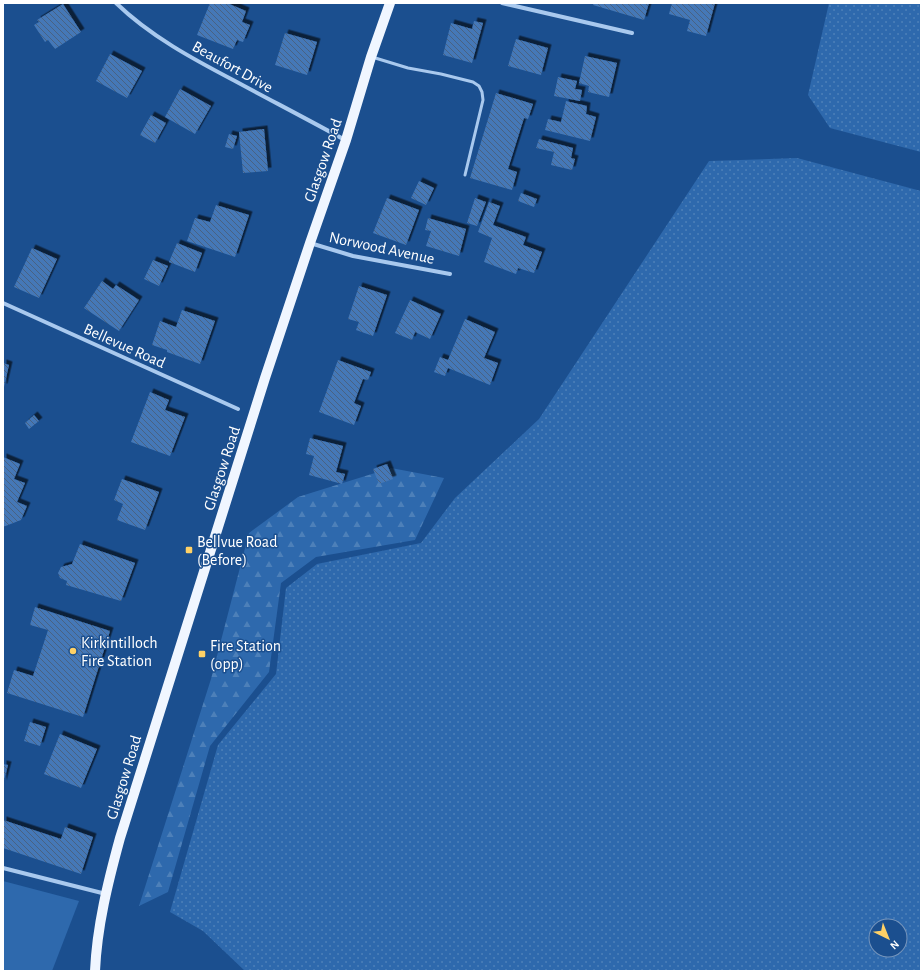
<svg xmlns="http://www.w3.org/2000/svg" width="924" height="974" viewBox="0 0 924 974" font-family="'Alegreya Sans',sans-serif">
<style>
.grass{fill:url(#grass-dots);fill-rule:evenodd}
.forest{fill:url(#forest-firs)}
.green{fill:#2e69ad}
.building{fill:url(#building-back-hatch);filter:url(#shadow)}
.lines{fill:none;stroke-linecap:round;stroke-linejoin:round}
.service{stroke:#a9c9ee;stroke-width:3}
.minor{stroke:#a9c9ee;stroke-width:4}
.primary{stroke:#f0f6ff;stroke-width:10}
.poi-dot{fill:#ffd166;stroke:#1b4f8f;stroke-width:1.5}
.labels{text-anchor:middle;stroke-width:3;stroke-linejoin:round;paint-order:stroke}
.street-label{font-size:16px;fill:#fff;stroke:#1b4f8f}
.poi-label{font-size:16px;fill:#fff;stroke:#1b4f8f;text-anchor:start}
</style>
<defs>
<pattern id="grass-dots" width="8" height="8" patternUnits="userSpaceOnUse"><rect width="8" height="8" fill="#2e69ad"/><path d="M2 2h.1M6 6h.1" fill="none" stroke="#4d80b9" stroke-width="1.8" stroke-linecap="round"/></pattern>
<pattern id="forest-firs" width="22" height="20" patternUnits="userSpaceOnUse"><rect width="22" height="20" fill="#2e69ad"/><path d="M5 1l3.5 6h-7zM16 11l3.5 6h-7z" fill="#4d80b9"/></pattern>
<pattern id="building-back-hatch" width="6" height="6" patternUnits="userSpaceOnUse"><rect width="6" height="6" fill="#4478b7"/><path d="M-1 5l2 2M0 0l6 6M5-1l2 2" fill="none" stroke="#486282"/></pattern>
<filter id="shadow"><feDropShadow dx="3.5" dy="-3.5" stdDeviation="0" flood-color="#0009"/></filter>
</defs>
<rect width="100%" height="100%" fill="#1b4f8f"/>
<path class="grass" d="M829 3H921V152L830 128 808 95Z
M797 158 921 191V971H245L203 931 170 912 218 745 276 674 286 588 317 564 421 543 455 498 539 419 709 161ZM876 926H900V950H876Z"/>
<path class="forest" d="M391 468 444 478 415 540 316 557 281 583 269 672 210 746 168 892 139 906 211 679 249 533 298 497Z"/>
<path class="green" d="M3 881 79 901 52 971H3Z"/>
<path class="building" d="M210 3H227L246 11 242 22 250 25 243 42 237 40 233 49 197 35Z
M594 3H649L644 20 593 5Z
M672 3H715L706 36 687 31 690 20 669 14Z
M63 4 81 32 55 49 48 40 45 42 34 25 39 22 37 20Z
M474 21 483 23 472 63 443 55 451 23 472 29Z
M285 33 317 42 307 75 275 65Z
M516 39 548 48 541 75 508 66Z
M110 54 142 71 127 98 96 81Z
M585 56 617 63 609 97 588 92 589 86 579 83Z
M558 77 577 81 575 89 582 90 580 101 554 96Z
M180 89 211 106 195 134 165 117Z
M496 93 533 104 528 119 524 118 508 169 517 172 512 190 470 178Z
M566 101 587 106 586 114 596 117 590 141 545 130 548 119 561 122Z
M151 115 166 123 155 143 140 135Z
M264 129 268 171 243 173 239 132Z
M229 134 237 136 233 149 225 147Z
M539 139 573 148 571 158 575 159 572 170 551 165 554 152 536 148Z
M419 181 434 188 426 205 411 198Z
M521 193 537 199 534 207 518 201Z
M387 198 419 210 406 245 373 233Z
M475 198 486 202 477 226 467 223Z
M489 202 500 206 493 225 526 237 523 245 542 252 534 273 518 268 516 274 484 262 492 238 478 232Z
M216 205 249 215 235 257 187 241 195 218 210 222Z
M428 218 466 229 459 256 426 246 431 231 425 230Z
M177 243 202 253 195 272 169 262Z
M32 248 57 259 39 298 14 287Z
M153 260 168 266 159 286 144 279Z
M102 281 113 289 116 285 139 300 119 331 84 308Z
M359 286 387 295 373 336 356 330 359 322 348 319Z
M410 300 441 314 430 339 415 332 412 340 395 333Z
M182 310 215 321 200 364 167 352V350L152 345 160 321 176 327Z
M465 319 495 332 484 358 498 363 490 385 448 368 445 376 434 372 440 357 448 360Z
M338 360 371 372 368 380 363 379 354 403 361 406 354 425 319 412Z
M3 363 9 365 4 387H3Z
M150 392 169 400 165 410 185 417 170 456 131 442Z
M34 415 39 421 29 429 25 423Z
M310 438 343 446 336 472 345 474 342 484 309 475 314 456 306 454Z
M3 457 20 464 14 479 25 483 17 502 27 506 21 520 3 527Z
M387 464 393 479 379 484 373 469Z
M122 479 159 492 145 530 117 520 123 504 114 500Z
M80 544 135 563 121 601 66 585 67 581 60 578 58 573 61 567 72 564Z
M35 607 110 631 83 717 7 693 14 670 33 676 48 630 30 625Z
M30 722 46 727 40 746 24 741Z
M60 734 97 749 81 788 44 774Z
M3 764 8 765 3 784Z
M3 820 61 839 65 827 93 837 81 874 3 848Z"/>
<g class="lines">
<path class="service" d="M372 57 408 68 441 74 473 82 479 86 482 92 483 100 465 175"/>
<path class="minor" d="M116 3C150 36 193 59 235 81 272 101 309 120 345 140
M502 3 632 33
M310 243 353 256 450 274
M3 303 238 409
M3 868 106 894"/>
<path class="primary" d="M95 971C97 926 108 882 120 838L265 378 310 243 346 140 371 57 390 3"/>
</g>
<g class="poi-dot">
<rect x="185" y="546" width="8" height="8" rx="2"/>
<circle cx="73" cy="651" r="4"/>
<rect x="198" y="650" width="8" height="8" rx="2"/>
</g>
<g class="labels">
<g class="street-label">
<text transform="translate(233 66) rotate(29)" y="6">Beaufort Drive</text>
<text transform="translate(322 160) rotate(-71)" y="6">Glasgow Road</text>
<text transform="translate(382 247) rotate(12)" y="6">Norwood Avenue</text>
<text transform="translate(125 345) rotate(24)" y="6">Bellevue Road</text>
<text transform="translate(221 468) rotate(-72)" y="6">Glasgow Road</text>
<text transform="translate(123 777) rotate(-73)" y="6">Glasgow Road</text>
</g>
<g class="poi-label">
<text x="197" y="547">Bellvue Road<tspan x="197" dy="18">(Before)</tspan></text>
<text x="81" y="648">Kirkintilloch<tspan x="81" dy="18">Fire Station</tspan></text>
<text x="210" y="651">Fire Station<tspan x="210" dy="18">(opp)</tspan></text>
</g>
</g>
<rect width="924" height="974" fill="none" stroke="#ffffff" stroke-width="8"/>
<g transform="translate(888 938) rotate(137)"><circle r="19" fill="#1b4f8f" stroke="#7695bc"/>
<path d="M0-3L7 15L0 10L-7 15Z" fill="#ffd166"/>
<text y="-6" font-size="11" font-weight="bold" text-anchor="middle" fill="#ffffff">N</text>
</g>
</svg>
